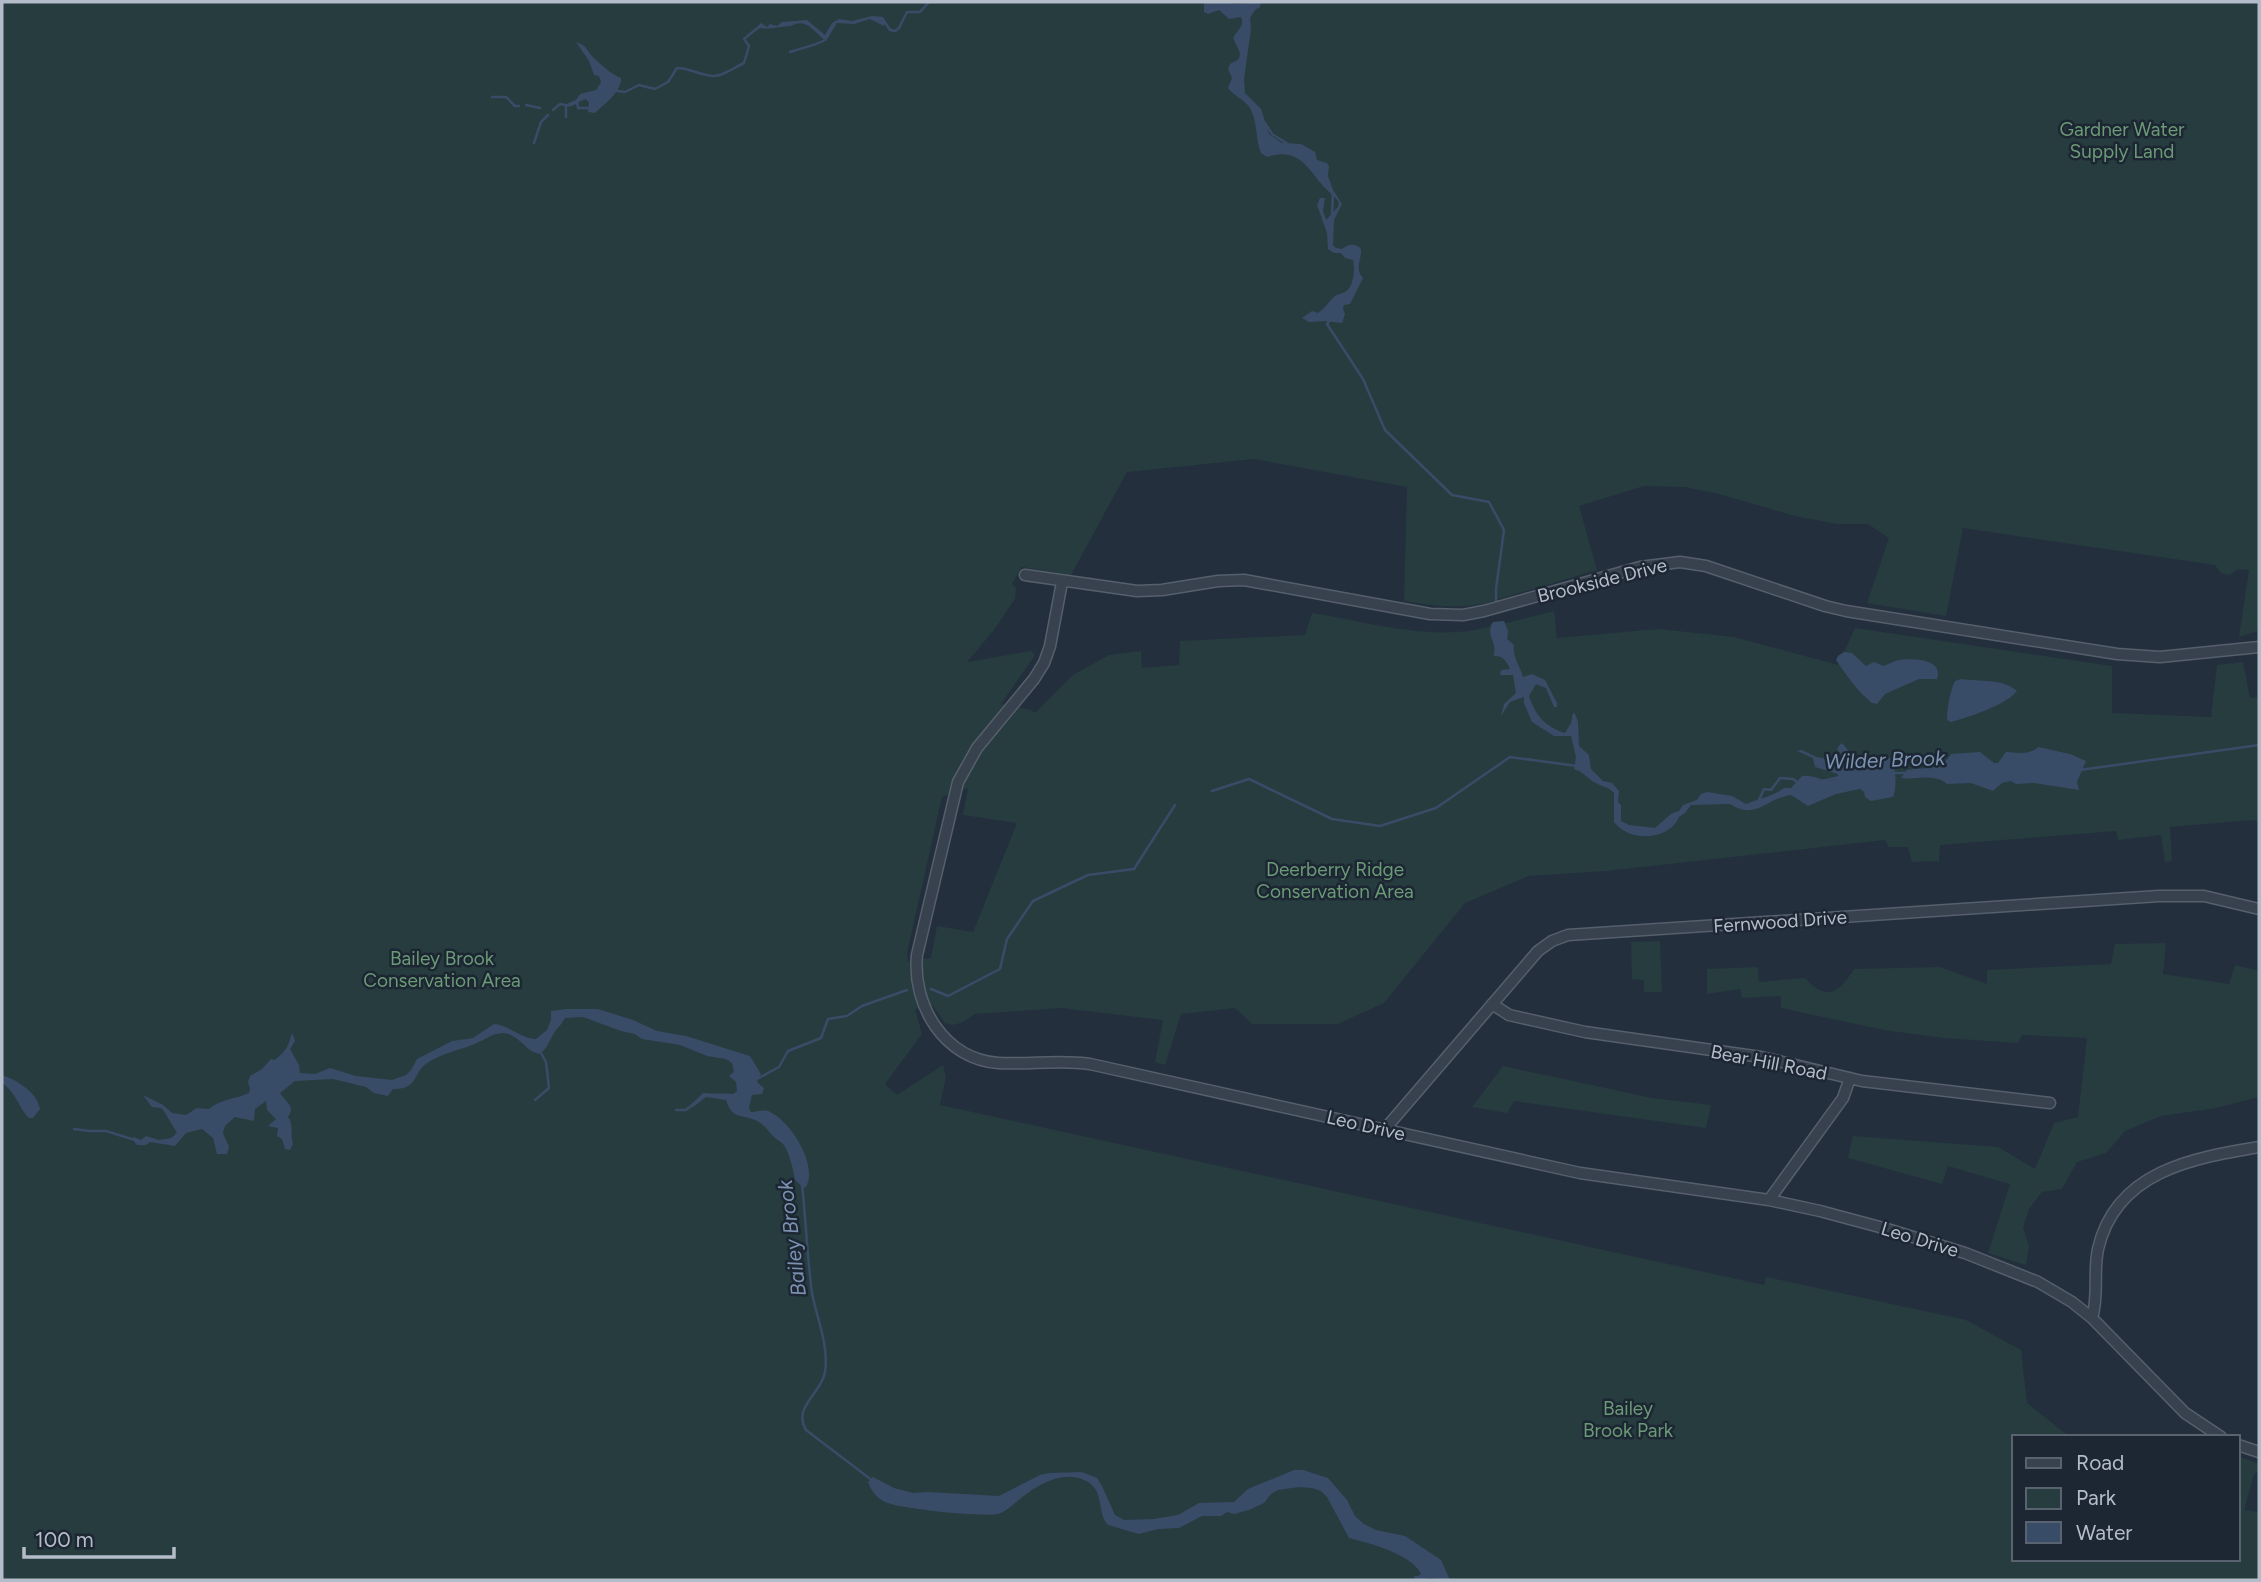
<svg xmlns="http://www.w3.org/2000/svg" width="2261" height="1582" viewBox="0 0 2261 1582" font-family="Figtree,sans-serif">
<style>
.green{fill:#263c3f;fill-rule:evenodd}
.water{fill:#394c67}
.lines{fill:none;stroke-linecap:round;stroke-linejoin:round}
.stream{stroke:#394c67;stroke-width:2.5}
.minor-casing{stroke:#565f6c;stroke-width:13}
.minor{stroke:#38414e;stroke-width:10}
.labels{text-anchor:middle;stroke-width:5;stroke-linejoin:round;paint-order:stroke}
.park-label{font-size:19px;fill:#6b9a76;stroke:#1d2633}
.street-label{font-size:19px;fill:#b4bcc9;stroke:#1d2633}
.water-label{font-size:21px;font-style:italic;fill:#7c92b1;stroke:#1d2633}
</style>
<rect width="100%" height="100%" fill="#242f3e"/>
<path class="green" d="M2 2H2259L2258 631 2239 637 2249 570 2238 569 2230 575 2221 573 2215 565 1963 528 1946 616 1867 603 1889 538 1868 524H1837L1795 516 1719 494 1685 487 1644 486 1579 506 1597 570 1486 603C1457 609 1433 606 1404 601L1407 487 1254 459 1127 472 1071 575 1022 567 1012 584 1016 587 1015 599 994 630 967 662 1031 651 1035 655 1001 704 1031 710 1035 713 1073 675 1109 655 1141 651 1142 668 1179 665 1180 641 1305 635 1312 613C1369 622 1432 642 1489 627L1493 622 1506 623 1554 611 1557 638 1658 629 1734 637 1838 665 1855 628 2112 666V713L2211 717 2217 665 2243 662 2250 698 2259 697V822L2252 820 2170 827 2172 861 2165 862 2161 835 2118 840 2116 831 1940 845 1939 861 1912 862 1908 847H1889L1885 840 1606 871 1529 876 1465 903 1384 1003 1338 1024H1252L1235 1008 1181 1014 1165 1065 1155 1062 1163 1020 1061 1008 975 1014 961 1023 952 1025 945 1023 933 1006 915 1009 922 1034 885 1084 897 1095 943 1065 946 1077 940 1105 1764 1285 1766 1277 1966 1320 2021 1350 2027 1403 2070 1437H2014V1559H2238V1456L2259 1464V1471L2254 1474 2244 1510 2259 1512V1580H2ZM968 788 963 815 1017 823 973 932 937 926 931 958 908 961 907 953 942 797Z
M1660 941 1662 992H1644V980L1632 979 1631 942Z
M2166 943 2163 974 2229 984 2235 965 2259 971V1097L2216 1108 2161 1116 2125 1131 2106 1153 2077 1162 2062 1189 2042 1192 2029 1209 2023 1227 2029 1246 2026 1265 1988 1253 2010 1184 1948 1166 1942 1184 1848 1158 1853 1136 1998 1147 2035 1169 2054 1123 2078 1117 2087 1038 2022 1035 2018 1043 1944 1038 1884 1030 1781 1008V996L1742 998 1740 989 1707 994V969L1758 967 1759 982 1805 978C1827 1002 1839 993 1854 969L1940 967 1987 984V970L2111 964 2115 944Z
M1503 1066 1652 1098 1711 1105 1706 1128 1514 1101 1507 1113 1472 1107Z"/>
<path class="water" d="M1204 2H1230L1233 4 1261 2 1260 7 1255 10 1250 18 1251 29 1244 79 1245 93 1261 109 1269 134 1282 143 1301 144 1315 152 1317 160 1327 163 1329 166 1328 176 1333 190 1342 204 1334 220 1333 245 1336 248 1342 249C1349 244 1355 243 1361 249 1362 259 1354 269 1363 278L1350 304 1344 305 1343 309 1345 314 1342 323 1325 321 1309 322 1302 318 1312 311 1318 313C1326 308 1328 302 1334 297 1337 294 1341 294 1345 292 1354 287 1355 269 1353 260L1345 258 1341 253H1334L1328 249 1327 233 1317 205 1320 198H1325L1323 211 1326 220 1338 207 1339 202C1335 197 1329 192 1324 187 1306 166 1298 147 1267 157L1261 153C1255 139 1258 122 1250 108 1245 100 1234 96 1228 88L1232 78 1228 69 1230 64 1239 59 1240 53 1233 38C1237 30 1245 26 1241 17L1229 19 1219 10 1208 14 1204 12Z
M872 16 883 17 885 20 884 26 870 19 854 24 837 23 826 41C814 33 807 17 791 26 780 26 770 30 760 28L744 39 761 23 767 27 770 24 777 26 782 22 807 20 825 35 832 23 839 19 852 21Z
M576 42C589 47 585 49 593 57 601 65 611 74 621 78 622 91 605 104 595 113L588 112 589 103 586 99C578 101 572 110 564 105L576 100 580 94 596 90 601 82 599 76 594 75 589 61Z
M1504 621 1508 631 1507 639 1514 645C1512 656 1520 666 1523 677L1532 674 1545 680 1557 703V707H1554L1546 688 1536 684 1529 696C1536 716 1544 726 1565 733L1571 723 1573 713 1575 714 1578 722 1579 746 1589 755 1591 769 1603 781 1612 783 1619 791 1618 802 1621 805V821L1629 825 1655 828 1671 814 1679 811 1683 805 1697 800 1701 794 1707 792 1732 796 1746 804C1758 799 1774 796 1784 788H1791L1802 776C1815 774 1824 784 1837 779L1838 774 1815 767 1813 758 1797 751 1802 750 1816 757 1838 761 1842 755 1837 749 1841 743 1845 746 1854 760C1870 763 1876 769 1889 758L1894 759C1894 772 1898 784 1893 797L1871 801 1865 797 1864 792 1860 789 1836 794 1808 806 1791 795C1767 798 1756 821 1730 804L1691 805 1685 813 1679 817C1672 836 1640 842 1623 830 1619 828 1617 825 1614 822V793C1608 786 1601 787 1594 782 1586 777 1583 772 1574 769L1576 757 1571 736H1554L1532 722 1524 703V697L1510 702 1501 716 1504 704 1516 693 1513 675H1500L1501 670 1510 669C1507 661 1502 655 1494 656 1494 652 1495 649 1494 646 1492 636 1487 632 1493 622Z
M1844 652 1852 653 1866 666 1874 662 1883 666C1888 665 1893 661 1899 660 1913 658 1944 659 1937 679H1919L1885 694 1877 704 1872 703C1857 691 1847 676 1836 660L1838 656Z
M1961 679C1980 682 2002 678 2017 691 2006 705 1969 717 1951 722L1947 720C1947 708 1950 691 1955 681Z
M2038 747 2070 754 2086 761 2077 782 2079 790 2034 783 2016 784 2011 781 2002 783 1993 791 1971 783 1947 784C1934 773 1916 780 1901 778L1907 770C1924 767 1941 771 1951 754L1980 752 1994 763H1998L2006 752C2017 752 2029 756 2038 747Z
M566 1009H598L633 1020 657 1031 686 1036 750 1056 761 1074 757 1079 758 1083 764 1088 762 1094 752 1095 749 1108 751 1112C759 1112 765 1108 772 1113 792 1124 818 1165 806 1187L804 1188 795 1180C794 1172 789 1151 783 1144 780 1141 774 1138 771 1134 767 1129 761 1122 755 1120 740 1114 732 1119 726 1100L706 1097 693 1107 688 1108 703 1093C714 1094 723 1093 733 1094L737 1091 736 1082 729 1076 734 1072 732 1063 726 1059 707 1056 680 1045 642 1039 635 1034 621 1031 583 1017 565 1018C562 1024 557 1028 554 1033 548 1043 549 1046 540 1054 526 1052 519 1034 503 1033 491 1033 482 1042 472 1045 457 1051 439 1054 426 1064 413 1073 418 1090 393 1089L388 1096 374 1093 366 1087 333 1079 295 1081 280 1093C286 1103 296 1105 288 1117 294 1124 290 1135 293 1144L290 1150 285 1149 282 1139 277 1136 278 1128 268 1126 276 1119 267 1110 266 1101 255 1109 254 1121 235 1117 225 1126 223 1133 229 1147 227 1154H217L213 1138 202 1129 186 1133 175 1146 150 1142 146 1145H137L132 1139 134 1137 141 1140 146 1136 159 1140 171 1138 177 1133 164 1111 161 1108 152 1107 143 1095 163 1105 172 1113 186 1115 197 1108 209 1109C220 1099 236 1099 249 1093L250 1089 248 1082 250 1076 262 1069 271 1059 275 1060C286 1051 288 1047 292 1033L295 1041 290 1049 299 1065 300 1073 315 1074 330 1068 356 1076 392 1080 406 1075 411 1070 417 1059 452 1041 473 1038 494 1024C509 1025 521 1039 536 1039L547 1030 551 1020V1011Z
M2 1075C17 1080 37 1092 40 1109L33 1118H29C18 1107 16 1092 2 1083Z
M1294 1470H1303L1328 1478 1347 1500 1355 1516 1364 1524 1376 1530 1405 1536 1441 1560 1450 1580 1431 1578 1415 1580 1414 1576H1418L1421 1574C1412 1554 1369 1543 1349 1538L1327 1497 1321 1491 1312 1488 1299 1487 1278 1490 1271 1494 1264 1503 1249 1510 1234 1514 1227 1512 1221 1516H1202L1179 1528 1158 1529 1139 1534 1108 1525C1096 1513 1106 1489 1084 1480 1062 1470 1037 1485 1020 1499 1013 1504 1006 1512 998 1514 981 1517 900 1509 885 1502 876 1498 871 1490 868 1482L873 1477 894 1488 913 1493 927 1492 999 1496 1040 1475 1049 1473 1082 1472 1097 1478 1102 1486 1115 1515 1124 1520 1154 1519 1178 1515 1199 1503 1234 1502 1248 1489Z"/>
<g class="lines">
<path class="stream" d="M884 21 890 30 895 31 899 28 907 12H920L929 2
M790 52C801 48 814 46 825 40
M617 91 625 92 639 85 655 89 668 82 677 68C689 68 700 75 712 76 722 77 735 67 744 63L749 46 744 39 760 26
M492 97H506L515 106H519
M577 102 578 108H590
M526 105 540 108
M553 110 560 104 565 105
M566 117V106
M1265 123 1272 134 1291 146
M534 143 541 122 548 115
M1332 215 1333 193
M1330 320 1327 324 1363 379 1385 430 1452 495 1489 502 1504 530 1496 589V605
M2080 770 2259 745
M1892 773H1906
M1822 781 1840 777
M1212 791 1249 779 1332 819 1380 826 1436 808 1510 757 1577 766
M1759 800 1764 789 1771 790 1780 778 1793 779 1797 782
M931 989 948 996 1000 969 1007 939 1033 901 1088 875 1134 869 1175 805
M755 1080 779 1067 788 1051 821 1038 828 1019 847 1016 862 1006 907 990
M535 1100 549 1088 546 1062 541 1053
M676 1110H686L697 1101
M74 1129 89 1131H106L135 1140
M802 1185C806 1220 807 1257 812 1293 817 1319 829 1345 825 1372 822 1393 792 1407 806 1430L873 1481"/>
<defs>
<path id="minor" d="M1025 575 1137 591 1162 590 1218 581 1244 580 1430 614 1463 615 1484 611 1640 567 1680 562 1706 566 1825 606 1846 611 2117 654 2160 657 2259 647
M1062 582 1050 646 1044 663 1034 679 977 748 958 782 917 955C912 1005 944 1059 998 1063 1029 1065 1059 1059 1090 1064L1580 1173 1769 1200 1820 1211 1887 1229 1965 1253 2038 1282 2072 1302 2092 1318 2185 1413 2221 1437
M1492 1004 1509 1015 1585 1032 1761 1057 1862 1081 2050 1103
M1385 1129 1538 951 1552 941 1568 935 2159 896H2204L2259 909
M1769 1200 1843 1098 1850 1078
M2092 1318C2099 1296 2093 1272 2098 1249 2116 1171 2193 1158 2259 1147
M2238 1445 2259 1452"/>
</defs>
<use href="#minor" class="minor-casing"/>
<use href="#minor" class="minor"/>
</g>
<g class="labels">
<g class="park-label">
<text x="2122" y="136">Gardner Water<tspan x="2122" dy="22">Supply Land</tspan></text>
<text x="1335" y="876">Deerberry Ridge<tspan x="1335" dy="22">Conservation Area</tspan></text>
<text x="442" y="965">Bailey Brook<tspan x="442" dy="22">Conservation Area</tspan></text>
<text x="1628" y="1415">Bailey<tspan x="1628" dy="22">Brook Park</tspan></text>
</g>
<g class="street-label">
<text transform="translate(1602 580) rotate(-14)" y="7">Brookside Drive</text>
<text transform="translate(1780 921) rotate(-4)" y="7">Fernwood Drive</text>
<text transform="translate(1769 1062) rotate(11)" y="7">Bear Hill Road</text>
<text transform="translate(1366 1125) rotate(13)" y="7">Leo Drive</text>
<text transform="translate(1920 1239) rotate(17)" y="7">Leo Drive</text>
</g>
<g class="water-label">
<text transform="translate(1885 760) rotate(-2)" y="7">Wilder Brook</text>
<text transform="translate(792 1238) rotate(-97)" y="7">Bailey Brook</text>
</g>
</g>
<rect width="2261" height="1582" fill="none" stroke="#b4bcc9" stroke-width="7"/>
<rect x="2012" y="1435" width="228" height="126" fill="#1d2633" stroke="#59626f" stroke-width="2"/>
<rect x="2026" y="1458" width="35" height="10" fill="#38414e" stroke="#59626f" stroke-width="2"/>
<text x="2076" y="1470" font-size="21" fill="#b4bcc9">Road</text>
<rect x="2026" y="1488" width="35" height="21" fill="#263c3f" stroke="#59626f" stroke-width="2"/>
<text x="2076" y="1505" font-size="21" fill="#b4bcc9">Park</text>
<rect x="2026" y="1522" width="35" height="21" fill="#394c67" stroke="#59626f" stroke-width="2"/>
<text x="2076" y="1540" font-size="21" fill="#b4bcc9">Water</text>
<path d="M24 1547v10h150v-10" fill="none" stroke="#b4bcc9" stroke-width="3.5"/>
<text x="35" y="1547" font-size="21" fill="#b4bcc9" stroke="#1d2633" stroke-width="5" paint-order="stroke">100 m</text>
</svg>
